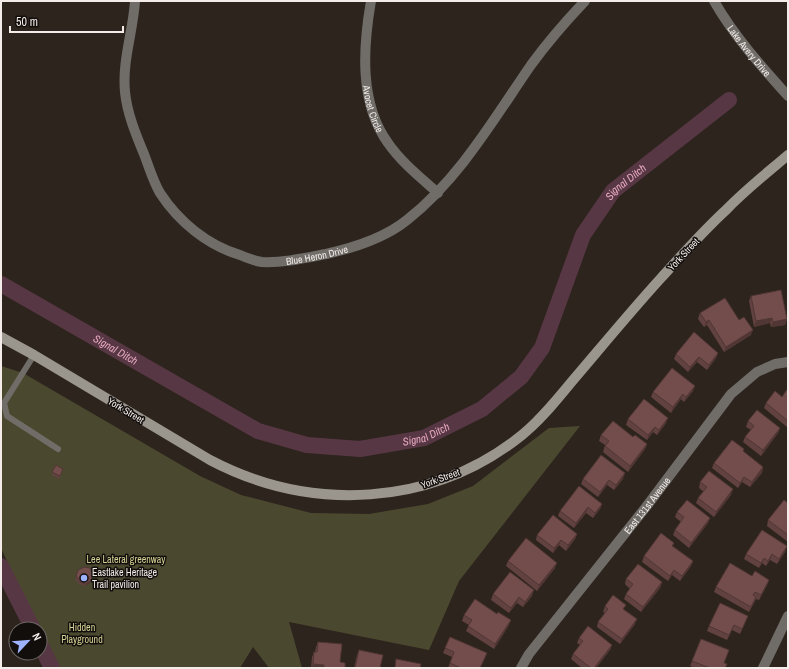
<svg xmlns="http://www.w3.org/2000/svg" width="789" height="669" viewBox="0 0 789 669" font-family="'Archivo Narrow',sans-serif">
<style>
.green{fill:#4a492f}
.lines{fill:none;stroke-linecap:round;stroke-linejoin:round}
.canal{stroke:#583744;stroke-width:16}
.lane{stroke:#706d69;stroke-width:6}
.street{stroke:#706d69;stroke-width:10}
.secondary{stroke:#9a968e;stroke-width:10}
.wall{fill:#624240}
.shaded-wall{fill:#503634}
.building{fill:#724d4b;stroke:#503634}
.poi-dot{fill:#9db4fd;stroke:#120e0c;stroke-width:1.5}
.labels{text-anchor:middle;stroke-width:3;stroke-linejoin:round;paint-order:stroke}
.street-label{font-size:10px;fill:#f3ece9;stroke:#120e0c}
.park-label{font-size:10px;fill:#d4d194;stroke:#120e0c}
.poi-label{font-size:10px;fill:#f3ece9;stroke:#120e0c;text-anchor:start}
.water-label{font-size:11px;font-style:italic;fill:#e8a9c1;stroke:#120e0c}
</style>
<rect width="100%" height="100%" fill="#2d241e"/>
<path class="green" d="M1 366 23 373 200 476 241 495 311 513 369 514 428 504 473 486 549 428 580 426 459 581 429 650 289 622 302 668H269L253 647 240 668H56L40 633V629H38L1 548Z"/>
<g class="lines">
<g class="canal">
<path id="s1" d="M1 284 258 431 307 445 360 449 424 438 482 409 521 377 542 348 583 235 613 191 729 100"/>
<path d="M1 566 33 629"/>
<path d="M40 644 52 668"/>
</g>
<path class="lane" d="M34 355 4 403 7 416 58 449"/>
<g class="street">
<path id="s2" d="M135 1C133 32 122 61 125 92 127 113 136 135 144 154 149 167 153 181 160 193 179 222 207 245 240 255 247 258 255 261 262 262 283 263 305 258 326 254 353 248 386 237 407 220 460 178 493 120 531 65 547 43 566 21 585 1"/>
<path id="s3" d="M371 1C363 47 359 103 388 143 401 162 421 178 438 193"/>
<path id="s4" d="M714 1C734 36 761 66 788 96"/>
<path id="s5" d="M521 668 529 654 646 507 731 394 757 372 775 364 788 362"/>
<path d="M763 668 788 616"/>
</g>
<path class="secondary" d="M1 337 34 355 210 460C311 513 432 507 522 435 542 419 558 398 574 379 603 345 631 311 661 278 682 255 703 231 726 210 745 190 767 173 788 155"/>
</g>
<path class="wall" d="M751 296 787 319 785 325 771 327 770 323 754 327 749 301Z
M700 313 739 320 751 335 724 352 707 325 704 327 698 319Z
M718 353 716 358 707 370 697 362 688 372 674 359 676 354Z
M788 388V425L787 427 764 408 766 403 782 397Z
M693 391 684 402 681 399 671 413 651 397 653 392Z
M628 419 666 423 657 435 653 432 647 440 626 425Z
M748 421 780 428 778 433 761 456 743 442 745 437 751 430 746 427Z
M601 435 633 437 647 444 645 449 628 472 603 452 605 445 599 441Z
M743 452 763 467 762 473 750 487 742 482 738 488 712 468 714 463Z
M63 469 59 479 52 475V472Z
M583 479H623L614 490 607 485 598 497 581 484Z
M700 482 731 495 714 517 696 503 698 498 704 492 699 488Z
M788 503V542L767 526 768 520Z
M602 504 600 509 593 518 586 513 574 528 558 516 560 511Z
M677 512 710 518 708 523 689 548 673 535 675 530 681 522 675 517Z
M577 534 575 539 566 551 559 545 553 553 536 540 537 535Z
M673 546 693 561 691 566 680 581 672 575 668 581 642 562 644 556Z
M787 546 785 552 777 564 770 560 766 566 762 563 759 568 744 559 746 554Z
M508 561 555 568 537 591 506 566Z
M78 570 91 580 90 583 85 586 79 584 75 579Z
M752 576 769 580 767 585 759 600 756 599 754 603 749 612 714 592 716 587Z
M626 579 662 582 660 588 641 612 624 599 626 594 630 589 625 584Z
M493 594 532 596 523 607 517 603 509 613 491 600Z
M605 606 624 610 635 624 620 644 597 627 598 622 605 613 603 612Z
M464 615 509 625 494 649 466 631 469 625 462 621Z
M746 621 740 634 732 630 727 640 707 631 709 626Z
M450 637 481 668H448L452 657 443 653Z
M579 638 612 645 610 650 596 668H582L571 659 573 654 580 645 577 643Z
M701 639 724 663 726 668H695L690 666Z
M318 642 340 662 345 668H311L312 657 314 652H315L316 647Z
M359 650 380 668H354L357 655Z"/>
<path class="shaded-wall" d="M772 318 770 323 754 327 756 321Z
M787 319 785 325 771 327 773 322Z
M709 320 707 325 704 327 706 322Z
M753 330 751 335 724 352 726 347Z
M718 353 716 358 707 370 709 365Z
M699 357 697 362 688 372 690 367Z
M695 386 693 391 684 402 686 397Z
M683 394 681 399 671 413 673 407Z
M668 418 666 423 657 435 659 430Z
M655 427 653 432 647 440 648 435Z
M780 428 778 433 761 456 763 450Z
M647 444 645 449 628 472 630 466Z
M763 467 762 473 750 487 752 482Z
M625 473 623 479 614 490 616 485Z
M744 477 742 482 738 488 740 483Z
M609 480 607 485 598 497 600 492Z
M733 489 731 495 714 517 716 512Z
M602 504 600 509 593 518 595 513Z
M588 507 586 513 574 528 576 523Z
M710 518 708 523 689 548 691 543Z
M577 534 575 539 566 551 568 545Z
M561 540 559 545 553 553 554 548Z
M787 546 785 552 777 564 779 559Z
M772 554 770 560 766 566 768 561Z
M764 558 762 563 759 568 761 563Z
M693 561 691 566 680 581 682 576Z
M557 563 555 568 537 591 539 585Z
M674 570 672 575 668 581 670 576Z
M91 580 90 583 85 586 86 584Z
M769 580 767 585 759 600 761 595Z
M662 582 660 588 641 612 643 607Z
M534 590 532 596 523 607 525 602Z
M519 597 517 603 509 613 511 608Z
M756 597 754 603 749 612 751 607Z
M637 619 635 624 620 644 622 639Z
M511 620 509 625 494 649 495 644Z
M612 645 610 650 596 668H594Z
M313 664 324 665 323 668H311Z"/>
<path class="building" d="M781 290 787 319 773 322 772 318 756 321 751 296Z
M725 298 739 320 744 317 753 330 726 347 709 320 706 322 700 313Z
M694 332 718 353 709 365 699 357 690 367 676 354Z
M672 368 695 386 686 397 683 394 673 407 653 392Z
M788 388V421L766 403 775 391 782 397Z
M644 399 668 418 659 430 655 427 648 435 628 419Z
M757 410 780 428 763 450 745 437 754 426 748 421Z
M613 421 633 437 635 435 647 444 630 466 605 446 609 441 601 435Z
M732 440 744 449 743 451 763 467 752 482 744 477 740 483 714 463Z
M601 455 625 473 616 485 609 480 600 492 583 479Z
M56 465 63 469 60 476 52 472Z
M709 471 733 489 716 512 698 498 707 487 700 482Z
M579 486 602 504 595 513 588 507 576 523 560 511Z
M687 500 710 518 691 543 675 530 684 517 677 512Z
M784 500 788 503V535L768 520Z
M553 515 577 534 568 545 561 540 554 548 537 535Z
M762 530 787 546 779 559 772 554 768 561 764 558 761 563 746 554Z
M661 533 674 543 672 546 693 561 682 576 674 570 670 576 644 556Z
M526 538 557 563 539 585 508 561Z
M730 563 752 576 755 571 769 580 761 595 755 592 753 595 756 597 751 607 716 587Z
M638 564 662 582 643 607 626 594 633 584 626 579Z
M84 567 90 568 93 574 91 580 86 584 80 582 76 576 78 570Z
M510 572 534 590 525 602 519 597 511 608 493 594Z
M613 595 626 605 623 609 637 619 622 639 598 622 608 609 605 606Z
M475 599 497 614 498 612 511 620 495 644 468 626 472 620 464 615Z
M720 603 748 616 742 629 734 625 729 635 709 626Z
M588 626 612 645 594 668H591L573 654 583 641 579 638Z
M450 637 487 653 480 668H461L450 663 454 652 445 648Z
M701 639 729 650 724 663 727 664 725 668H710L692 661Z
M318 642 342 644 340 662 345 663V668H324V665L313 664 314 652H317Z
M359 650 383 655 380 668H355Z
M396 659 421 664 420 668H395Z"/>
<circle class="poi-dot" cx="84" cy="578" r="4"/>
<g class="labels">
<g class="street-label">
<text dy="4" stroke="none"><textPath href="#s4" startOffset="61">Lake Avery Drive</textPath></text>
<text dy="4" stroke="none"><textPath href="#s3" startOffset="109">Avocet Circle</textPath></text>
<text dy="4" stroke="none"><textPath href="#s2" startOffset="381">Blue Heron Drive</textPath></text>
<text transform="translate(683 254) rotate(-47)" y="4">York Street</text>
<text transform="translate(126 410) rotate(31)" y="4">York Street</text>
<text transform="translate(440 478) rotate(-20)" y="4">York Street</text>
<text dy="4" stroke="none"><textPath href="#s5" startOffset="206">East 131st Avenue</textPath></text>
</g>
<g class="park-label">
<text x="126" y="563">Lee Lateral greenway</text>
<text x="82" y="631">Hidden<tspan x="82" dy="12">Playground</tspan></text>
</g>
<g class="poi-label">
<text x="92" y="576">Eastlake Heritage<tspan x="92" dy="12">Trail pavilion</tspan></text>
</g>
<g class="water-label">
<text dy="4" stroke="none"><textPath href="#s1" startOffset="805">Signal Ditch</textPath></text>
<text dy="4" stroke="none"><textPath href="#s1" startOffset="132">Signal Ditch</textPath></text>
<text dy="4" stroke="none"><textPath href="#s1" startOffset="468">Signal Ditch</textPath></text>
</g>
</g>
<rect width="789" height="669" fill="none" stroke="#f3ece9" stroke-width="4"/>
<g transform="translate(28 641) rotate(64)"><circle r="19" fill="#120e0c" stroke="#6c6764"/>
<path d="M0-3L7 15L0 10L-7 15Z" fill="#9db4fd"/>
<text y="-6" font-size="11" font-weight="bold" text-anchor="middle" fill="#f3ece9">N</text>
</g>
<path d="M10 26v6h113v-6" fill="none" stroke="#f3ece9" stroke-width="2"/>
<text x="16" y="26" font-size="12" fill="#f3ece9" stroke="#120e0c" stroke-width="3" paint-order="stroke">50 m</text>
</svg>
